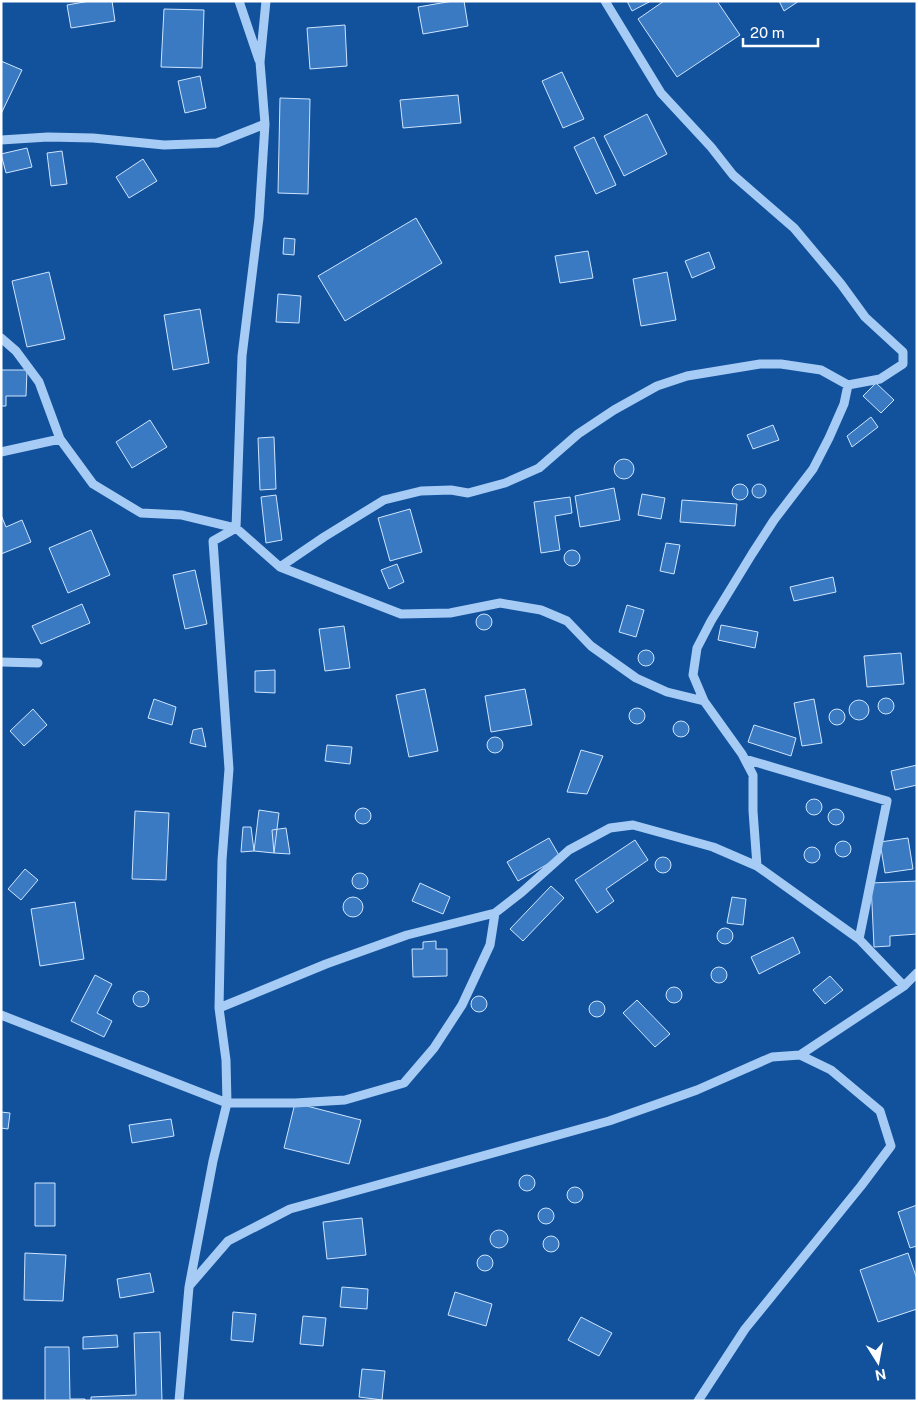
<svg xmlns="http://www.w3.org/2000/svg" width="918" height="1402" viewBox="0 0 918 1402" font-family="'Public Sans',sans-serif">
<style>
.building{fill:#3a7ac3;stroke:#cee5fe}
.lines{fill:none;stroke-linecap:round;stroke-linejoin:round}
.minor{stroke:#a6cbf4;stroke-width:9}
</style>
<rect width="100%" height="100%" fill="#12519c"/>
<path class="building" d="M90 1H112L115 21 71 28 67 5Z
M453 1H464L468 26 423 34 418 7Z
M627 1H651L632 11Z
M664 1H717L740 35 677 77 638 19Z
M779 1H799L784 11Z
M164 9 204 10 202 68 161 67Z
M345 25 347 66 310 69 307 28Z
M1 61 22 70 1 114Z
M562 72 584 119 563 128 542 81Z
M200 76 206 108 185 113 178 81Z
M458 95 461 123 403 128 400 100Z
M280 98 310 99 308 194 278 193Z
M647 114 667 154 624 176 604 136Z
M594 137 616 185 596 194 574 147Z
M27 148 32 167 6 173 1 154Z
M62 151 67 184 51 186 47 153Z
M143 159 157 181 129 198 116 177Z
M416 218 442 263 345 321 318 276Z
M284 238 295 239 294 255 283 254Z
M588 251 593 278 560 283 555 256Z
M709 252 715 268 692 278 685 261Z
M49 272 65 339 27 347 12 281Z
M667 272 676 320 641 326 633 279Z
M278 294 301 296 299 323 276 322Z
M200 309 209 363 173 370 164 315Z
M1 370H27L26 396H6V406H1Z
M876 383 894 400 881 413 863 396Z
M871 417 878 427 852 447 847 436Z
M150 420 167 447 132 468 116 442Z
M773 425 779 440 753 449 747 435Z
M274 437 276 489 260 490 258 438Z
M614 469a10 10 0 1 1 20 0a10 10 0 1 1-20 0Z
M752 491a7 7 0 1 1 14 0a7 7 0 1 1-14 0Z
M732 492a8 8 0 1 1 16 0a8 8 0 1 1-16 0Z
M614 488 620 520 580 527 575 496Z
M642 494 665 498 661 519 638 515Z
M276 495 282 540 266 543 261 497Z
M570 497 572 513 555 516 560 550 541 553 534 502Z
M682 500 737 504 735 526 680 522Z
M410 509 422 552 390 561 378 518Z
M1 515 6 527 22 520 31 542 1 554Z
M91 530 110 575 68 593 49 548Z
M666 543 680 545 674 574 660 571Z
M564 558a8 8 0 1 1 16 0a8 8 0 1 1-16 0Z
M397 564 404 582 389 589 381 570Z
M195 570 207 624 185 629 173 575Z
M833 577 836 592 794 601 790 587Z
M82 604 90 623 41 644 32 626Z
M627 605 644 610 636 637 619 632Z
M476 622a8 8 0 1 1 16 0a8 8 0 1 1-16 0Z
M721 625 758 632 755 648 718 640Z
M344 626 350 668 325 671 319 629Z
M638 658a8 8 0 1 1 16 0a8 8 0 1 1-16 0Z
M901 653 904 684 867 687 864 656Z
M275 670V693L255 692V671Z
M425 689 438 751 409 757 396 695Z
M525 689 532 725 491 732 485 696Z
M878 706a8 8 0 1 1 16 0a8 8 0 1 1-16 0Z
M154 699 176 707 172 725 148 718Z
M814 699 822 743 802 746 794 703Z
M849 710a10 10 0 1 1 20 0a10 10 0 1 1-20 0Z
M629 716a8 8 0 1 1 16 0a8 8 0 1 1-16 0Z
M33 709 47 725 24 746 10 731Z
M829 717a8 8 0 1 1 16 0a8 8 0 1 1-16 0Z
M673 729a8 8 0 1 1 16 0a8 8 0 1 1-16 0Z
M754 725 796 738 791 756 748 742Z
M202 728 206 747 190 743 193 730Z
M487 745a8 8 0 1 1 16 0a8 8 0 1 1-16 0Z
M327 745 352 747 350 764 325 761Z
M581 750 603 756 587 794 567 792Z
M917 765V785L895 790 891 771Z
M806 807a8 8 0 1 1 16 0a8 8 0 1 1-16 0Z
M355 816a8 8 0 1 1 16 0a8 8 0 1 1-16 0Z
M828 817a8 8 0 1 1 16 0a8 8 0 1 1-16 0Z
M259 810 279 813 274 853 254 851Z
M135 811 169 813 166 880 132 879Z
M243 827H251L254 851 241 852Z
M286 828 290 854 274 853 272 830Z
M549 838 560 857 518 881 507 862Z
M908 838 913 869 885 873 880 842Z
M635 840 648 860 606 889 614 901 597 913 575 880Z
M835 849a8 8 0 1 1 16 0a8 8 0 1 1-16 0Z
M804 855a8 8 0 1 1 16 0a8 8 0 1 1-16 0Z
M655 865a8 8 0 1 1 16 0a8 8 0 1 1-16 0Z
M25 869 38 880 21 900 8 889Z
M352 881a8 8 0 1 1 16 0a8 8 0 1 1-16 0Z
M917 881V934L890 936V946L874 947 871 883Z
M420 883 450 897 443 914 412 901Z
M551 886 564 898 523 941 510 929Z
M732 897 746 899 743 925 727 923Z
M343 907a10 10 0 1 1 20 0a10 10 0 1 1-20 0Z
M75 902 84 959 40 966 31 909Z
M717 936a8 8 0 1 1 16 0a8 8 0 1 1-16 0Z
M793 937 800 953 759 974 751 957Z
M436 941V949H447V976L413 977 412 949H423V942Z
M711 975a8 8 0 1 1 16 0a8 8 0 1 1-16 0Z
M95 975 112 984 97 1013 112 1021 104 1037 71 1021Z
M830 976 843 990 825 1004 813 990Z
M666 995a8 8 0 1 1 16 0a8 8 0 1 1-16 0Z
M133 999a8 8 0 1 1 16 0a8 8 0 1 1-16 0Z
M471 1004a8 8 0 1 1 16 0a8 8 0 1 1-16 0Z
M637 1000 670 1034 655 1047 623 1013Z
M589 1009a8 8 0 1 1 16 0a8 8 0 1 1-16 0Z
M295 1103 361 1120 349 1164 284 1148Z
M1 1112 10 1113 8 1129 1 1128Z
M171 1119 174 1136 132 1143 129 1125Z
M519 1183a8 8 0 1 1 16 0a8 8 0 1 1-16 0Z
M35 1183H55V1226H35Z
M567 1195a8 8 0 1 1 16 0a8 8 0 1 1-16 0Z
M917 1205V1246L910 1248 898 1212Z
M538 1216a8 8 0 1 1 16 0a8 8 0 1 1-16 0Z
M362 1218 366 1255 327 1259 323 1222Z
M490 1239a9 9 0 1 1 18 0a9 9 0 1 1-18 0Z
M543 1244a8 8 0 1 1 16 0a8 8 0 1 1-16 0Z
M25 1253 66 1255 63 1301 24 1300Z
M908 1253 917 1279V1309L878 1322 860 1270Z
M477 1263a8 8 0 1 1 16 0a8 8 0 1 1-16 0Z
M150 1273 154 1292 120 1298 117 1279Z
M342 1287 368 1289 367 1309 340 1307Z
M455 1292 492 1304 486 1326 448 1315Z
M233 1312 256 1314 253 1342 231 1340Z
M303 1316 326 1318 323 1346 300 1344Z
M581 1317 612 1333 599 1356 568 1340Z
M160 1332 162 1401H91V1397L136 1395 134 1333Z
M117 1335 118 1347 83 1349V1337Z
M45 1347H69L70 1399H85V1401H45Z
M362 1369 385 1371 382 1400 359 1397Z"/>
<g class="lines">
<path class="minor" d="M239 1 259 60
M1 140 48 137 93 138 164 145 217 143 265 124
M1 338 16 351 39 382 60 439 93 484 141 513 182 515 236 528 280 567 401 614 450 613 500 603 541 610 567 621 591 646 636 678 667 692 704 701
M1 452 60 439
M280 567 324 537 384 500 421 491 451 490 468 493 505 483 539 468 578 434 614 410 657 386 687 376 760 364H781L821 370 848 385 880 379 903 364V352L865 317 841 284 794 228 733 175 711 147 661 93 605 1
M1 662 38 663
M745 759 887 801 859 939
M757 866 753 811V775L742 754 704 701 693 675 697 648 711 621 752 554 774 520 813 469 829 438 844 404 848 385
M219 1008 326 964 407 935 495 913 522 892 569 850 610 828 633 825 713 847 757 866 859 939 904 986
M1 1015 227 1103H295L345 1100 404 1083 434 1048 462 1005 490 945 495 913
M800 1055 904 986 917 973
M190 1285 228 1241 290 1209 609 1121 697 1090 772 1057 800 1055 831 1070 880 1111 891 1146 861 1186 745 1329 698 1401
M179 1401 189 1287 213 1161 227 1103 226 1060 219 1008 222 860 229 769 213 541 236 528 242 356 259 218 265 124 260 62 266 1"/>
</g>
<rect width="918" height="1402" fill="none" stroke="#ffffff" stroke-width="5"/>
<g transform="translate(878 1362) rotate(169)" stroke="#12519c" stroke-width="4" paint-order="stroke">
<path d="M0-4L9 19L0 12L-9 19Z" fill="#ffffff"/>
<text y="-8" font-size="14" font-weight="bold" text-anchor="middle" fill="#ffffff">N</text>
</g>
<path d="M743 38v8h75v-8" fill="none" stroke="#ffffff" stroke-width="2.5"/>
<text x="750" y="38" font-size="15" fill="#ffffff" stroke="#12519c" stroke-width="4" paint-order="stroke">20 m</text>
</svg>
